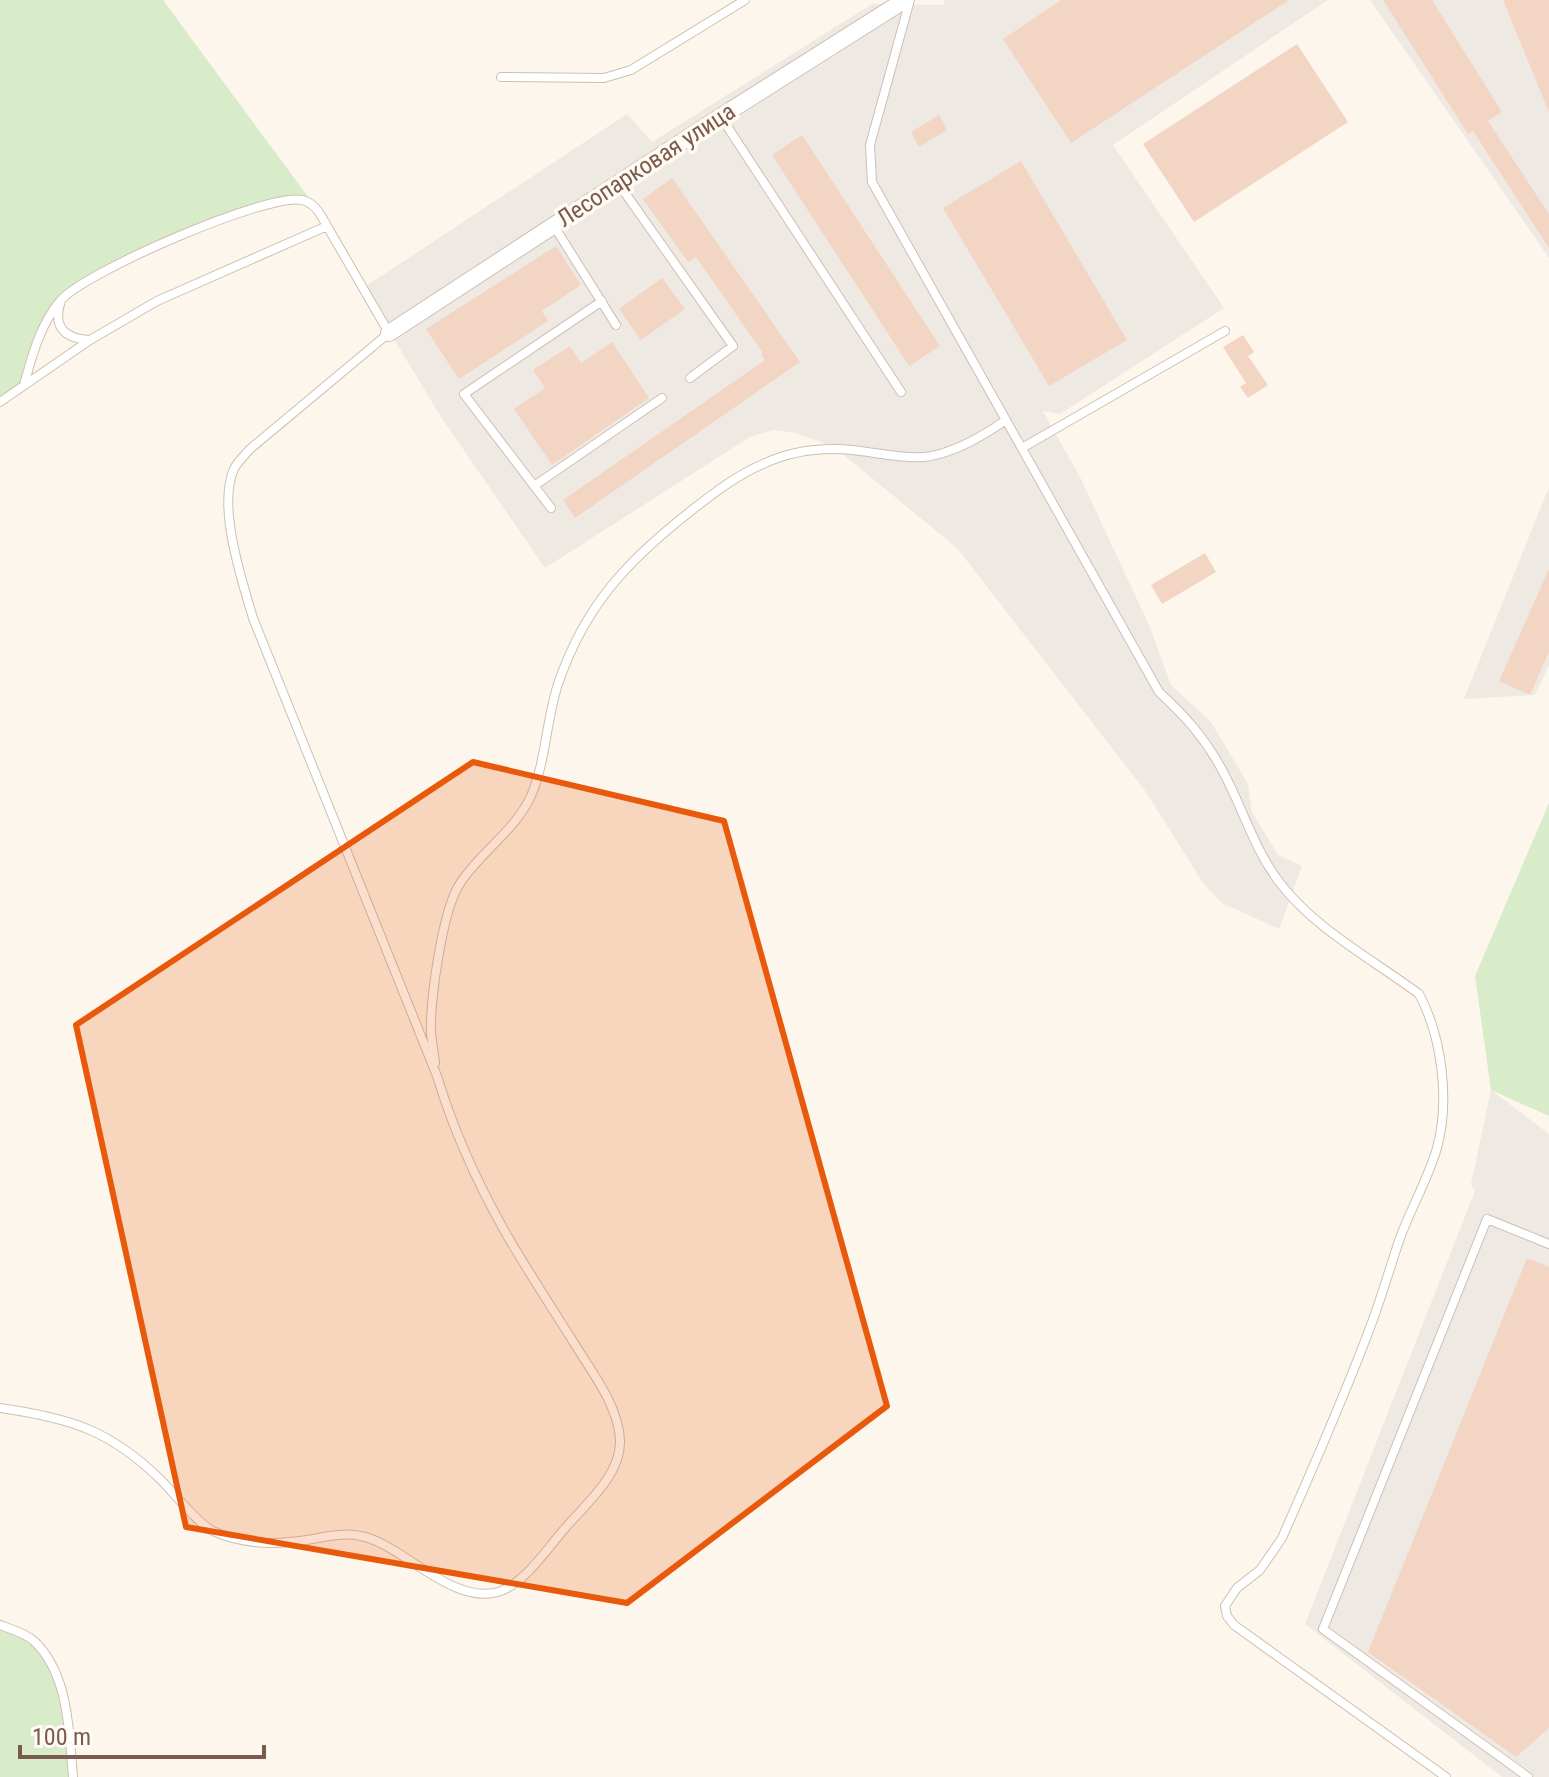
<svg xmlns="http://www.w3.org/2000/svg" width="1549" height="1777" viewBox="0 0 1549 1777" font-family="'Roboto Condensed',sans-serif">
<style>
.industrial{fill:#efe9e4}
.green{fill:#d8ecc9}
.building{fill:#f3d5c3}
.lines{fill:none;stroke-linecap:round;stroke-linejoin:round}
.service-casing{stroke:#d1beb0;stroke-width:10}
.minor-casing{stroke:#d1beb0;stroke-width:18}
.service{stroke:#fff;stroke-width:8}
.minor{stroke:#fff;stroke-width:16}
.marked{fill:#e8590c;fill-opacity:0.2;stroke:#e8590c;stroke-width:6;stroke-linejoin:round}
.labels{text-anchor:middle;stroke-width:7;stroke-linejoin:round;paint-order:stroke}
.street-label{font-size:24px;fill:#7a5c4d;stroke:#fffaf3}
</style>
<rect width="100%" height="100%" fill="#fdf6ec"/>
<path class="industrial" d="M945 0H1328L1113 145 1224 308 1060 414 1043 411 1081 479 1149 625 1171 685 1211 722 1248 784 1252 812 1278 855 1302 866 1279 929 1222 903 1203 883 1146 792 957 548 834 447 796 433 773 430 750 437 545 568 441 417 363 288 627 114 652 142 872 4 943 5Z
M1370 0H1549V258Z
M1549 487V665L1535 695 1464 699Z
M1491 1090 1549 1134V1777H1502L1305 1624 1475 1191 1471 1184Z"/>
<path class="green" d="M0 0H163L320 213 311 204 288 200 157 245 69 292 46 322 24 385 0 402Z
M1549 803V1116L1491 1090 1475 976Z
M0 1625C11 1629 25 1633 34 1641 70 1674 67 1732 73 1777H0Z"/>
<path class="building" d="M1061 0H1289L1071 143 1003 39Z
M1383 0H1432L1502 112 1488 121 1549 214V248L1473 131 1468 134Z
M1503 0H1549V112Z
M1297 44 1348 122 1194 222 1143 144Z
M939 115 947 130 919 147 911 132Z
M802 135 940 346 909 366 772 155Z
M1021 161 1127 340 1049 386 943 208Z
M672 178 800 362 575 518 563 500 765 360 761 354 763 353 696 257 688 262 643 199Z
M556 246 581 285 542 311 548 321 459 379 426 329Z
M662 278 685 309 641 340 619 309Z
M1243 335 1254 352 1248 356 1268 385 1248 398 1240 387 1246 383 1223 347Z
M612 342 649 398 552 465 514 409 545 388 533 370 570 346 581 363Z
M1205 553 1216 572 1162 604 1151 585Z
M1549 569V652L1530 695 1499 681Z
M1527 1258 1549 1267V1728L1516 1757 1368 1652Z"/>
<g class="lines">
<defs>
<path id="service" d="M910 0 870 145 872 182 1159 692C1185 716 1204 737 1221 768 1242 805 1253 848 1280 883 1315 929 1372 959 1419 994 1442 1037 1450 1100 1437 1148 1428 1179 1411 1208 1400 1238 1390 1267 1382 1296 1371 1325 1344 1397 1313 1468 1282 1538L1260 1570 1237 1588 1225 1606 1227 1616 1234 1625 1446 1777
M501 77 604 78 631 70 745 0
M721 117 901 392
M618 183 733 346 690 378
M554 226 616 325
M60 304C53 328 66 339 90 340
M24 385C32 356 40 325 60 301 84 272 269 192 302 200 315 203 321 215 327 226
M0 402 90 340 157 301 327 226 389 333 250 449C245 455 237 462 234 469 217 506 242 581 253 618L437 1076C453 1129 477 1182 504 1230 526 1269 551 1306 574 1343 591 1371 619 1406 620 1441 621 1474 587 1503 567 1526 548 1547 526 1583 498 1592 451 1605 402 1544 361 1536 344 1532 324 1537 307 1540 275 1545 243 1545 213 1531 199 1525 173 1492 161 1480 110 1430 70 1418 0 1408
M1022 448 1225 331
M534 486 662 398
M551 508 464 394 602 301
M435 1063C434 1053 432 1043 431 1033 430 1000 442 913 459 885 479 853 515 831 531 796 546 761 546 721 558 684 585 605 628 560 692 510 714 493 737 475 763 464 791 451 821 447 852 450 875 452 900 459 924 457 953 454 983 436 1006 420
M0 1625C11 1629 25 1633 34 1641 69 1674 69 1732 73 1777
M1528 1777 1323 1629 1487 1219 1549 1244"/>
<path id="minor" d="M389 333 720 117 905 0"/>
</defs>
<use href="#service" class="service-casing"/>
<use href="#minor" class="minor-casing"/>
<use href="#service" class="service"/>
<use href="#minor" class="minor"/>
</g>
<path class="marked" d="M473 762 724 821 887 1406 627 1603 186 1527 76 1025Z"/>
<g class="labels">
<g class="street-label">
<text transform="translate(646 165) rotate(-33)" y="8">Лесопарковая улица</text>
</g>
</g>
<path d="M20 1745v12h244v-12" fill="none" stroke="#7a5c4d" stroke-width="4"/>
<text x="32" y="1745" font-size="24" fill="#7a5c4d" stroke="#fffaf3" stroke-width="6" paint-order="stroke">100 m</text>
</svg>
